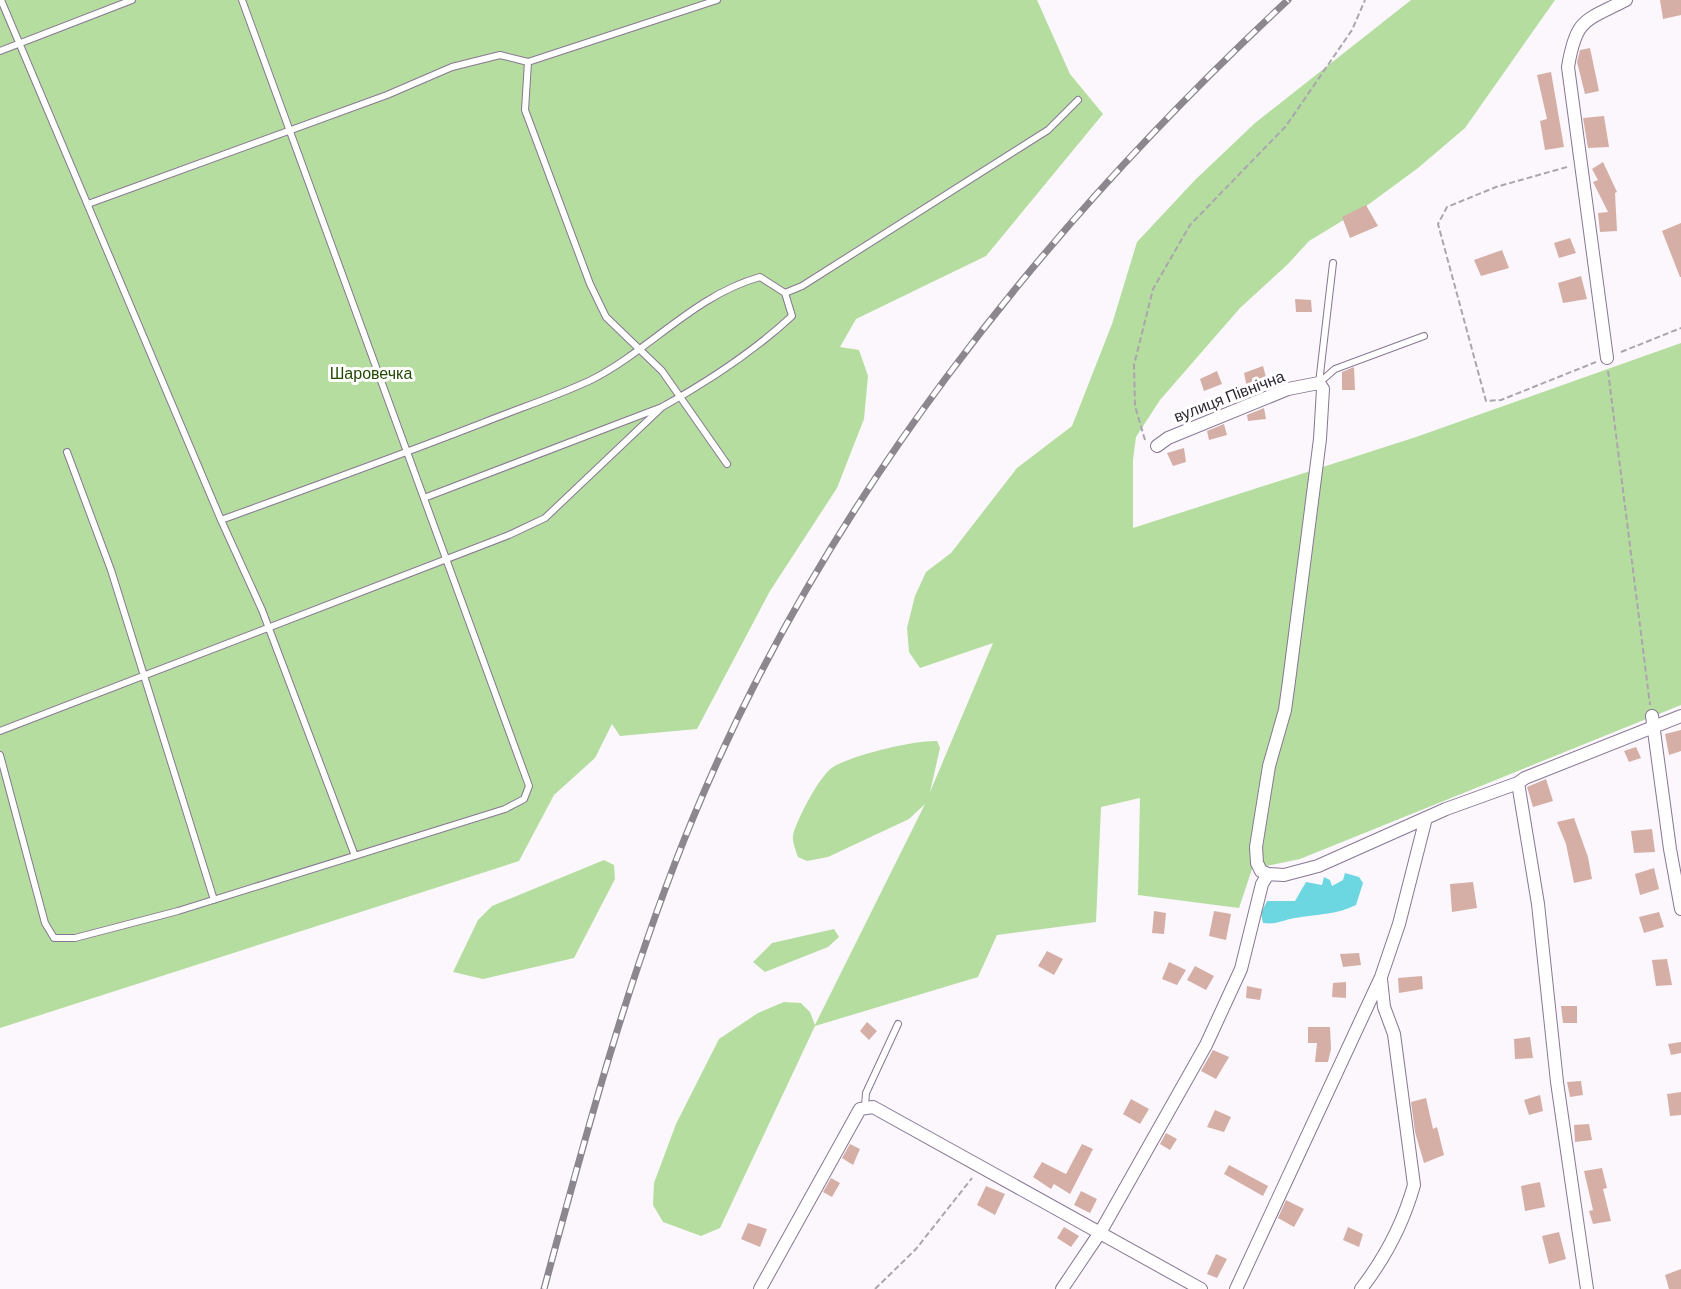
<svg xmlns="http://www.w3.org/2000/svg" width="1681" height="1289" viewBox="0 0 1681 1289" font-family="Barlow,sans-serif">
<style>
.green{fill:#b5dd9f}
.water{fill:#6cd7e1}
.building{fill:#d5afa6}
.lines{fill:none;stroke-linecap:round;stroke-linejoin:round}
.lane-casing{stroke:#887792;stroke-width:8}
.street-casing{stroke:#887792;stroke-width:14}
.path{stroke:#aba6ae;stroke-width:2;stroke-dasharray:6 3;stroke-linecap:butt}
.lane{stroke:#fff;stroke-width:6}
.street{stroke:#fff;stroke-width:12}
.rail-casing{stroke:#8c868f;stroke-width:7}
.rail{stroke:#fff;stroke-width:4.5;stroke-dasharray:14;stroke-linecap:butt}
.labels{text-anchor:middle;stroke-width:6;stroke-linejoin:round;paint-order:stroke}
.park-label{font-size:16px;fill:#254a05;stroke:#fff}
.street-label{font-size:16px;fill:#302934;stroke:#fff}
</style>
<rect width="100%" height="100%" fill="#fbf7fd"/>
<path class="green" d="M0 0H1037L1070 74 1103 114 986 256 856 319 840 347 859 350 868 376 864 419 837 488 770 591 697 729 620 736 612 724 595 758 554 795 519 861 0 1028Z
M1411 0H1555L1465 128 1418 168 1365 207 1309 241 1288 264 1240 308 1160 400 1136 437 1133 460V528L1416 437 1681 343V705L1300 859 1252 869 1239 908 1138 895 1140 798 1101 807 1096 922 997 935 978 977 815 1026 720 1228 701 1236 663 1222 653 1205 654 1183 676 1124 719 1039 758 1013 784 1002 801 1003 810 1012 815 1025 925 804 909 819 828 857 807 861 798 857C796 851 792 842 793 835 797 819 820 775 833 767 853 755 914 740 937 741L940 748 930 792 993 643 920 668 909 652 907 628 915 596 926 572 951 553 1017 468 1072 426 1112 324 1137 242 1195 180 1255 123Z
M604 860 614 865 615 879 574 958 483 979 453 972 478 920 492 906Z
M834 929 839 937 828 947 765 972 753 962 772 943Z"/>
<path class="water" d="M1345 873 1359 877 1363 883 1356 905C1336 915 1317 914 1295 918 1282 920 1277 925 1263 923L1261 913 1267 901H1295L1306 882 1322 885 1324 877 1330 880 1332 886 1343 880Z"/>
<path class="building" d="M1660 0H1681V15L1663 19Z
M1590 48 1599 91 1585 94 1577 62 1580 50Z
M1551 72 1564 147 1545 150 1540 121 1547 119 1537 75Z
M1604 116 1609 147 1588 148 1583 118Z
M1603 162 1617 192 1615 193 1617 231 1600 232 1598 213 1608 212 1593 182 1598 180 1592 169Z
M1366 205 1378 226 1350 238 1342 217Z
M1681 223V277H1680L1662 231Z
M1570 238 1576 253 1559 258 1554 243Z
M1502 250 1509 268 1481 276 1474 260Z
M1581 276 1587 299 1563 303 1558 283Z
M1295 299 1311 300 1312 312H1296Z
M1263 366 1267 381 1247 388 1244 373Z
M1354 367 1355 390H1342V372Z
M1217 371 1222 384 1204 391 1200 379Z
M1264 408 1266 419 1248 421 1247 415Z
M1224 424 1227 435 1209 440 1207 431Z
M1184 448 1186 462 1173 466 1167 453Z
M1681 730V751L1669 755 1665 734Z
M1636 747 1641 758 1629 762 1624 751Z
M1546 779 1553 801 1533 807 1527 787Z
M1574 818 1588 857 1592 879 1574 883 1566 844 1557 822Z
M1652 829 1655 852 1634 853 1631 831Z
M1654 868 1659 889 1640 895 1635 874Z
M1473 882 1477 908 1452 912 1450 884Z
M1154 911 1166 913 1164 934 1152 933Z
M1214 911 1231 914 1226 940 1209 936Z
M1659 912 1664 927 1644 933 1639 917Z
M1047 951 1063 959 1054 975 1038 966Z
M1359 953 1361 965 1343 967 1340 954Z
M1667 959 1672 985 1656 986 1652 960Z
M1169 962 1186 970 1177 985 1162 979Z
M1195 966 1214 976 1206 990 1187 980Z
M1422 976 1423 989 1399 993 1398 978Z
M1346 982V998L1332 997 1333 983Z
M1247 986 1262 989 1260 1000 1246 998Z
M1561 1006H1577V1023H1563Z
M867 1022 877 1031 869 1040 860 1031Z
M1308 1027H1330L1331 1049 1328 1062H1315L1317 1043H1308Z
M1530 1037 1533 1058 1515 1059 1514 1039Z
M1681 1042V1053L1671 1055 1668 1044Z
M1213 1050 1229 1057 1216 1079 1201 1071Z
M1581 1081 1583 1095 1570 1097 1567 1082Z
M1681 1092V1115L1670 1116 1667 1094Z
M1540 1095 1543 1111 1529 1115 1524 1100Z
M1426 1098 1433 1129 1437 1127 1444 1155 1424 1163 1415 1132 1411 1102Z
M1131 1099 1149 1109 1140 1124 1123 1114Z
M1215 1110 1231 1117 1224 1132 1207 1127Z
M1589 1124 1592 1140 1575 1142 1574 1125Z
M1166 1133 1177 1139 1170 1150 1160 1144Z
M850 1144 860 1149 853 1165 842 1158Z
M1082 1144 1093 1149 1070 1194 1054 1184 1051 1189 1033 1177 1042 1162 1066 1174Z
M1229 1165 1268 1186 1263 1196 1224 1174Z
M1602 1168 1607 1188 1603 1189 1611 1221 1593 1224 1589 1211 1593 1210 1584 1171Z
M831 1178 840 1183 832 1197 823 1192Z
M1540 1182 1545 1207 1525 1211 1521 1186Z
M986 1186 1005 1194 995 1215 977 1205Z
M1081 1191 1097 1199 1090 1213 1074 1205Z
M1286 1200 1304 1209 1294 1227 1278 1218Z
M748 1223 767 1229 760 1247 741 1239Z
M1064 1227 1079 1236 1071 1247 1057 1238Z
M1348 1227 1363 1234 1359 1247 1343 1240Z
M1559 1232 1566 1259 1549 1264 1542 1236Z
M1216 1254 1227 1259 1217 1278 1207 1274Z
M1681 1269V1289H1669L1665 1275Z"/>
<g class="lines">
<defs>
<path id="lane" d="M1 0 221 520 262 610 355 856
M0 51 132 0
M528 62 525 110 590 284 606 317 662 371 727 464
M88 204 387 95 452 67 500 55 528 62 717 0
M1320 382 1335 369 1424 336
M1319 383 1333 263
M67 452 111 570 214 900
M424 498 662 407C709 381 753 352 792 316L785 293
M221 520C309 488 398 456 485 422 520 408 557 396 591 380 650 350 695 295 760 277L785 293 802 286 1048 130 1078 100
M0 731 509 535 545 518 662 407
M0 755 45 923 54 938H75L178 911 505 809 524 799 529 786 242 0
M865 1106 866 1093 898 1024"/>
<path id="street" d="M1607 358 1568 67C1576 18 1585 21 1626 0
M1157 446 1168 438 1288 389 1319 383 1323 389 1320 439 1289 681 1285 710 1269 766 1256 847 1257 863 1261 871 1268 874 1284 875 1318 866 1446 809 1518 783 1525 778 1681 716
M1652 716 1670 849 1681 909
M1518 783 1538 904 1557 1082 1587 1289
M760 1289 860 1109 873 1107 1201 1289
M1062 1289 1101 1231 1206 1045 1241 969 1262 884 1268 874
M1236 1289 1381 977 1399 924 1426 818
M1361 1289C1385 1258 1403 1224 1414 1185L1394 1034 1384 1007 1381 979"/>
</defs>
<use href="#lane" class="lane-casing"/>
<use href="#street" class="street-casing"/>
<path class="path" d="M1567 167 1496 187 1447 207 1438 224 1486 401 1501 400 1596 362
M1621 352 1681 328
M1608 371 1650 705
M1145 440 1135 406 1134 365 1153 289 1190 225 1286 126 1352 30 1365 0
M875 1289 916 1249 972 1178"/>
<use href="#lane" class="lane"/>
<use href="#street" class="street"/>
<defs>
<path id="rail" d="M544 1289C587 1130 630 970 693 818 823 504 1040 230 1288 0"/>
</defs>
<use href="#rail" class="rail-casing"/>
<use href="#rail" class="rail"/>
</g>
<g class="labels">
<g class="park-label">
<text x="371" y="379">Шаровечка</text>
</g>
<g class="street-label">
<text transform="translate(1229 396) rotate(-21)" y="6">вулиця Північна</text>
</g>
</g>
</svg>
